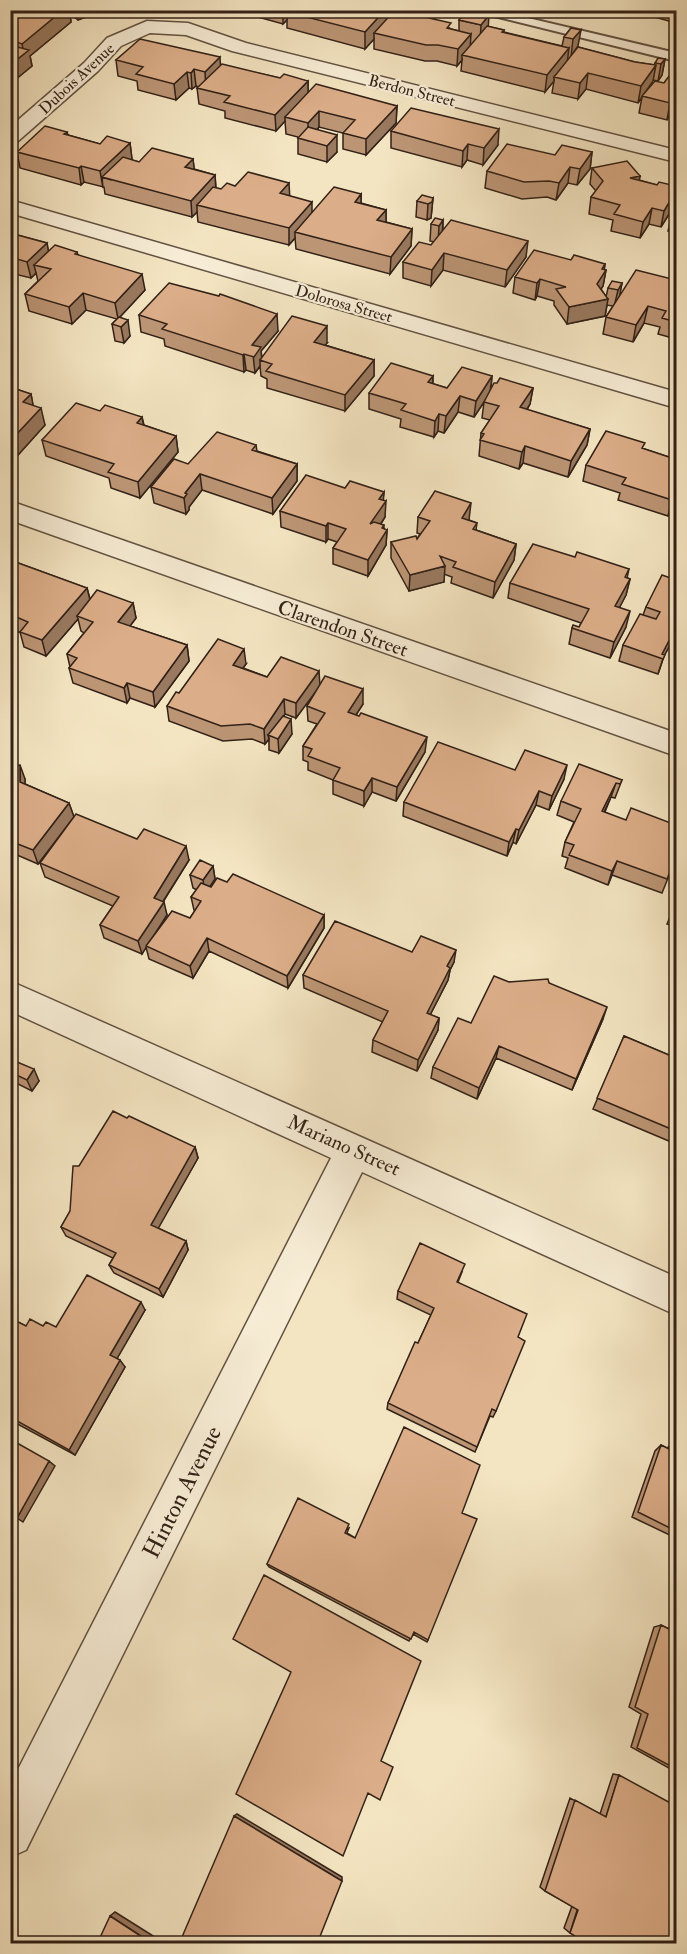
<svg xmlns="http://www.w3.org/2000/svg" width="687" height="1954" viewBox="0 0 687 1954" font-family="'IM FELL Double Pica',serif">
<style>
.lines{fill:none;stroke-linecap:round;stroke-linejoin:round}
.service-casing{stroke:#625242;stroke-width:4}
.minor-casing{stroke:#625242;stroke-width:3}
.service{fill:#f8eed7;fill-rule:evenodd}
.minor{fill:#f8eed7;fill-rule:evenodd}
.wall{fill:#bc9575;stroke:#322117;stroke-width:1.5}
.shaded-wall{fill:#99795f;stroke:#322117;stroke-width:1.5}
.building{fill:#dbad88;stroke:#322117;stroke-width:1.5}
.labels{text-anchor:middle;stroke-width:4.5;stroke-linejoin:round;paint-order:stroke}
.far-street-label{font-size:16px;fill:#322117;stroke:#f8eed7}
.street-label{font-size:20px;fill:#322117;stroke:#f8eed7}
.near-street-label{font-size:24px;fill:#322117;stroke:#f8eed7}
</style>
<rect width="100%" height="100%" fill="#f4e5c2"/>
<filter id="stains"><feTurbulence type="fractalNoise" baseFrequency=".00333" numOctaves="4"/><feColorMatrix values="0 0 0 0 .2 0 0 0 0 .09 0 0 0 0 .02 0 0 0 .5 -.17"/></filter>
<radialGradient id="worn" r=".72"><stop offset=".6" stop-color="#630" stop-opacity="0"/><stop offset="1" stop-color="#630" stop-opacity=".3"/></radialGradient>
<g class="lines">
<defs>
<path id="service" d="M470 10H494L676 53V61Z"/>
<path id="minor" d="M147 21 188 23 246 43 676 150V162L232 51 186 35 150 33 121 46 98 71 17 142 10 144V127L84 63 107 38Z
M10 200 676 392V408L10 213Z
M10 501 676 733V756L10 520Z
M10 981 676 1277V1315L362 1172 26 1850 10 1857V1785L331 1158 10 1011Z"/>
</defs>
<use href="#service" class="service-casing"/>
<use href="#minor" class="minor-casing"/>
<use href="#service" class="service"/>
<use href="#minor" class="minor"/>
</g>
<path class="wall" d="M10 10H98L99 12 78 20 70 14 71 22 30 56 32 66 10 84Z
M233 10H393V13L435 11V20L451 29 459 31V20L504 30V32L562 46 564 37 571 28 578 47 635 62 654 65 655 63 665 59 662 75 658 81 653 80 645 93 664 83 676 68V106L667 120 639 113 642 97 638 103 586 89 578 99 552 93 554 81 545 92 461 71 462 60 457 66 437 61H425L374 49V39L365 49 287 28V20L283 24Z
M629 10H676V23Z
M116 60 221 65 280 78 308 81V93L397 106 396 123 366 155 343 149V133L319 127 317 130 337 152 327 162 298 154V137L286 134 285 121 276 131 225 118V111L199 104 197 88 199 87 196 86 192 89 189 88 176 100 138 90 137 81 118 76Z
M391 131 498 145 483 165 467 160 462 167 391 148Z
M67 132 68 135 100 144 130 143 132 160 139 162 193 159 194 169 215 175 216 188 221 189 235 186 289 196 312 213 361 194V203L386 210V222L412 229 411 246 390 274 296 249 295 238 289 245 198 222 197 212 192 217 105 194 104 187 84 182 81 185 20 168 17 152Z
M592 152 590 169 577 185 568 183 556 200 547 197 522 199 485 188 487 171 555 155Z
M592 168 640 176 639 180 657 185 676 186V203L661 227 649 224 640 238 611 231 613 220 589 214 591 197 596 191 590 184Z
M433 198 431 218 427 220 416 217 417 201Z
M676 207V234L668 231 672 215Z
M443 220V230L526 257 505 287 443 270 431 286 403 278V262L431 245 434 242 430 241 431 224Z
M10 233 47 243 48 251 77 252 78 255 145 290 120 317 130 336 124 343 115 341 112 324 117 319 86 310 72 324 29 311 25 294 38 281 36 273 31 278 10 273Z
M571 260 605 264 604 269 606 270 603 286 601 289 606 297 608 288 622 283 619 296 676 280V339L658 334 660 327 644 323 633 342 603 334 606 317 613 306 607 305 605 316 567 324 554 305V301L537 296 535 300 513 293 515 277Z
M139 315 278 331 261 351 262 357 327 343 325 345 374 360V376L345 411 267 388V379L261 376 260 366 255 373 246 370 244 372 165 346 164 339 141 332Z
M433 376V384L447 388 492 376 491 390 533 388 530 404 527 410 590 429 587 445 568 477 523 463 519 469 479 456 481 433 490 420 482 418 484 402 474 417 458 412 444 433 438 431 434 437 400 427 401 419 369 409V393Z
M10 387 31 394 33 406 45 425 18 455 10 452Z
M100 411 142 417 144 425 176 436 178 452 140 498 111 488 109 478 46 456 42 440Z
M256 445 257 451 297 464V481L273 514 202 490 189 507V510L186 514 154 503 151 487 188 464Z
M644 449 672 458 676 499 668 516 618 500 620 493 583 481 586 465Z
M345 488 384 492 383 500 385 517 381 524 384 529 387 530 386 545 368 576 333 564V548L337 542 328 539 326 542 281 527 280 511Z
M418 517 469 520 477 523 476 530 516 544 514 560 493 598 451 583 452 577 444 574V582L409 591 391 558V542L417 539 420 534 417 533Z
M10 560 87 588 90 599 133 603 136 618 130 626 187 645 189 661 155 707 130 698 127 703 73 683 69 668 70 667 67 654 84 633 81 631 78 619 46 656 24 647 20 632H18L10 641Z
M629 569 627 578 630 579 626 595 619 608 626 627 610 658 569 644 572 628 579 627 581 623 508 598 510 583Z
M676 579V649L669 647 664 656 658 674 619 661 623 645 643 615 646 607Z
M246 664 243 668 267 677 320 685 363 704 356 715 425 752 396 801 372 792 364 806 333 794V780L308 770V762L303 760V746L317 724 308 721 307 706 317 689 296 718 285 714 284 716 292 734 279 753 269 750V739L265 744 252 739 223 741 169 721 167 706 179 693Z
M10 766 25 779V784L69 803 74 817 38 864 10 852Z
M515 770 564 779 549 810 536 805 516 844 513 842 507 856 403 816 404 802Z
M622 780 615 798 611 797 605 812 676 858 662 893 612 875 608 885 565 868 568 858 562 856 565 842 574 822 557 815 561 801Z
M189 860 163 902 167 915 153 937 190 918 195 911 194 910 191 897 197 890 193 888 190 875 213 866 215 879 210 887H211L227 882 324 915V928L288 988 209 951 193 978 149 959 146 947 142 954 104 938 100 925 113 906 45 877 40 863Z
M676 902V927L667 924Z
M412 952 454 962 450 970 448 980 430 1015 439 1018 438 1030 417 1071 372 1052 373 1040 383 1022 304 988 303 975Z
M509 982 549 983 603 1019 572 1090 496 1058 477 1099 431 1078 433 1067 471 1023Z
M624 1036 676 1058V1144L593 1109Z
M10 1071 39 1081 32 1091 16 1083Z
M195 1147 198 1158 158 1228 186 1241 188 1250 163 1297 114 1273 109 1265 113 1258 66 1236 61 1227 70 1211Z
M676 1166V1180L672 1178Z
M462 1272 458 1282 518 1337 496 1411 493 1417 490 1416 475 1452 387 1409 388 1403 418 1343 431 1315 397 1299 398 1291Z
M145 1310 117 1358 125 1367 75 1455 10 1420V1318L26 1326H43L56 1327Z
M673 1443 676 1444V1538L632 1517 655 1451 661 1445 667 1448Z
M462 1513 428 1640 427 1642 413 1634 409 1641 269 1567 267 1564 349 1528 347 1533 355 1538Z
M675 1611H676V1772L631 1747 641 1714 629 1707 654 1627 661 1625 669 1629Z
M613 1774 619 1775 570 1933 564 1928 572 1906 545 1891 540 1887 570 1798 600 1814Z"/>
<path class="shaded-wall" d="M63 10H69L71 22 30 56 32 66 10 84V65L24 54 22 44Z
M77 10H98L99 12 78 20Z
M283 10H297L287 12V20L283 24Z
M385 10H393L392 18 374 33V39L365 49V32Z
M435 11V27L429 18Z
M489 15 488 31 480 42 481 25Z
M581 30 578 46 571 56 573 39Z
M471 34 470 50 462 55V60L457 66 458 49Z
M569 48 567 64 554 77V81L545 92 547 75Z
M220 57 221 74 206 88 205 72Z
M665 59 662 75 658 81 661 64Z
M656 65 653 81 638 103 641 86Z
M194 69 196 86 192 89 191 73Z
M187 72 189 88 176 100 174 84Z
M588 73 586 89 578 99 580 83Z
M308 81V97L285 117V121L276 131 275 115Z
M676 94V106L667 120 670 103Z
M397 106 396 123 366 155V139Z
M319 111V127L308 140V123Z
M499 129 498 145 483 165 484 148Z
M337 135V152L327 162V146Z
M130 143 132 159 111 180 102 177 103 188 100 171Z
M468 144 467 160 462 167 463 151Z
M592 152 590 169 577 185 580 169Z
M193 159 195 175 185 167Z
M81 166 84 182 81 185 79 168Z
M570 167 568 183 556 200 559 183Z
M215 175 216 192 197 205V212L192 217 191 201Z
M640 176 637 192 630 178Z
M289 183 290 200 280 193Z
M676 191V203L661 227 664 211Z
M361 194V210L355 202Z
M433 198 431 218 427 220 428 204Z
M312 202V218L295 232V238L289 245V228Z
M652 208 649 224 640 238 643 222Z
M386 210V226L377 220Z
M443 220 442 237 438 243 439 226Z
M412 229 411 246 390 274 391 257Z
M528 241 526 257 505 287 507 270Z
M47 243 50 260 34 265 36 273 31 278 27 262Z
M444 253 443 270 431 286 432 270Z
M605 264 604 273 606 270 603 286 594 300 597 284 602 269Z
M142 274 145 290 118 319 115 303Z
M540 279 537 296 535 300 537 283Z
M622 283 619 300 614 307 618 290Z
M83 293 86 310 72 324 69 307Z
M608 299 605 316 567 324 569 307Z
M648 306 644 323 633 342 636 325Z
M277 314 278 331 261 351 262 361 260 360V366L255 373 252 345Z
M128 320 130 336 124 343 121 327Z
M327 326V343L315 358 314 342Z
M244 354 246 370 244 372 243 355Z
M374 360V376L345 411V395Z
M433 376 432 392 428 382Z
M492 376 490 393 474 417 476 401Z
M533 388 530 404 518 424 520 407Z
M31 394 34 410 23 402Z
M460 396 458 412 444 433 446 416Z
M41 408 45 425 18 455 13 438Z
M439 414 438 431 434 437 435 421Z
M142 417 145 434 137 423Z
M590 429 587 445 568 477 571 461Z
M176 436 178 452 140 498 138 482Z
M525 446 523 463 519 469 522 452Z
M297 464V481L273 514 272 498Z
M200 474 202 490 189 507V510L186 514 184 498 185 493Z
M384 492 383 505 386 501 385 517 370 540V524L379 499Z
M676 492V499L668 516 672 500Z
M471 503 469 520 460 534 462 518Z
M328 523V539L326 542V526Z
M384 525V534L387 530 386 545 368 576V560Z
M516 544 514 560 493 598 495 582Z
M445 566 444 582 409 591 410 575Z
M630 579 626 595 612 622 615 606Z
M87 588 91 604 77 616 78 619 46 656 42 640Z
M133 603 136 618 121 638 118 622Z
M630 611 626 627 610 658 614 642Z
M14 616 18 632 10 641V620Z
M674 631 669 647 664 656 658 674 663 659 662 654Z
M187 645 189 661 155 707 153 692Z
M244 649 246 664 234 680 233 665Z
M319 671 320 686 296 718V703Z
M127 683 130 698 127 703 124 688Z
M363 689V704L348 727V712Z
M284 699 285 714 271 736 268 735 269 739 265 744 264 729Z
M291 719 292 734 279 753 278 739Z
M427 737 425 752 396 801 397 787Z
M20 765 25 779V796L20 782Z
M567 765 564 779 549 810 552 796Z
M372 778V792L364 806V791Z
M616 783 611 797 598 825 602 811Z
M539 791 536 805 516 844 519 830Z
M69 803 74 817 38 864 33 850Z
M516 829 513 842 507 856 509 842Z
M186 846 189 860 157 911 154 898Z
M617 861 612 875 608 885 612 871Z
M213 866 215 879 205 894 203 880Z
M164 902 167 915 142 954 138 941Z
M324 915V928L288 988 287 976Z
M207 938 209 951 193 978 190 966Z
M456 950 454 962 450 970 448 980 425 1025 427 1013 447 966Z
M607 1007 603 1019 572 1090 576 1079Z
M439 1018 438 1030 417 1071 418 1060Z
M499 1046 496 1058 477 1099 479 1088Z
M34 1069 39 1081 32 1091 27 1080Z
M195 1147 198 1158 155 1234 151 1225Z
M186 1241 188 1250 163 1297 159 1289Z
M141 1302 145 1310 115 1362 110 1355Z
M120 1360 125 1367 75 1455 69 1450Z
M49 1461 55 1466 23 1522 17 1518Z
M237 1814 342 1877V1881L234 1816Z
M115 1912 166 1944H153L110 1916Z"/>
<path class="building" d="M10 10H63L22 44 10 40Z
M288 10H385L365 32 287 12Z
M395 10 435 11 429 18 451 23 447 28 471 34 458 49 438 45H426L374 33Z
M468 10 489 15 481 25 459 20Z
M487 26 504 30 502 32 569 48 547 75 462 55Z
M571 28 581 30 573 39 564 37Z
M140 39 220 57 205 72 194 69 191 73 187 72 174 84 136 74 143 67 116 60Z
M10 45 29 50 10 65Z
M578 47 635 62 656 65 641 86 588 73 580 83 554 77Z
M658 58 665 59 661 64 655 63Z
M222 64 280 78 284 74 308 81 275 115 224 102 230 96 197 88Z
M675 68H676V94L670 103 642 96 655 81 664 83Z
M316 84 397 106 366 139 343 133 355 120 319 111 308 123 285 117Z
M411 108 499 129 484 148 468 144 463 151 391 131Z
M45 126 67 132 64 134 100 144 107 136 130 143 100 171 81 166 79 168 17 152Z
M308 127 337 135 327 146 298 138Z
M507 144 555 155 562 145 592 152 580 169 570 167 559 183 549 181 524 182 487 171Z
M152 148 193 159 185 167 215 175 191 201 102 177 123 157 139 162Z
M627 161 640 176 630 178 657 185 659 182 676 186V191L664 211 652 208 643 222 614 214 620 205 591 197 603 181 592 168Z
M248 172 289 183 280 193 312 202 289 228 197 205 213 187 221 189 227 183 235 186Z
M334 187 361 194 355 202 386 210 377 220 412 229 391 257 295 232Z
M422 195 433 198 432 202 428 204 417 201Z
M676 207V216L672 215Z
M435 218 443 220 439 226 431 224Z
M451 220 528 241 507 270 444 253 432 270 403 262 419 242 431 245Z
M10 233 47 243 27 262 10 257Z
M55 245 77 252 75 254 142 274 115 303 83 293 69 307 25 294 51 269 34 265Z
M534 250 571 260 574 255 605 264 602 269 606 270 597 284 608 299 569 307 556 289 566 287 540 279 537 283 515 277Z
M636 270 676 280V322L662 318 666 311 648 306 636 325 606 317Z
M612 281 622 283 618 290 608 288Z
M169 283 219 296 220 294 277 314 252 345 261 347 254 357 244 354 243 355 162 329 167 324 139 315Z
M292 316 327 326 314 342 374 360 345 395 266 371 272 364 260 360Z
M119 317 128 320 121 327 112 324Z
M391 363 433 376 428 382 447 388 462 367 492 376 476 401 460 396 446 416 439 414 435 421 401 410 406 404 369 393Z
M500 378 533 388 520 407 590 429 571 461 525 446 522 452 480 440 484 434 481 433 499 406 484 402 494 383H497Z
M10 387 31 394 23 402 41 408 13 438 10 437Z
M76 403 100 411 105 405 142 417 137 423 176 436 138 482 108 472 114 464 42 440Z
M606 431 645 443 642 448 672 458 676 450V492L672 500 622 484 626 478 586 465Z
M217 432 256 445 252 450 297 464 272 498 200 474 185 493 187 494 184 498 151 487 174 459 188 464Z
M306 475 345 488 350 481 384 492 379 499 386 501 370 524 374 522 384 525 382 528 387 530 368 560 333 548 346 529 328 523 326 526 280 511Z
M435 491 471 503 462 518 477 523 473 529 516 544 495 582 453 567 456 562 440 556 445 566 410 575 391 542 416 536 417 539 430 521 418 517Z
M533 544 575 557 577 552 629 569 625 577 630 579 615 606 630 611 614 642 572 628 573 625 579 627 589 609 510 583Z
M10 560 87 588 42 640 20 632 28 622 14 616 10 620Z
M662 575 676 580V579V632L674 631 662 654 665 655 663 659 623 645 640 614 656 619 660 612 646 607Z
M97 590 133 603 118 622 187 645 153 692 127 683 124 688 69 668 77 658 67 654 93 622 77 616Z
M218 639 244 649 233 665 267 677 281 657 319 671 296 703 284 699 264 729 250 724 221 726 167 706 176 692 179 693Z
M325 676 363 689 348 712 359 716 361 713 427 737 397 787 372 778 364 791 333 780 340 768 308 756 312 749 303 746 325 713 307 706Z
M283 716 291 719 278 739 268 735Z
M438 742 515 770 525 750 567 765 552 796 539 791 519 830 516 829 509 842 404 802Z
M579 764 622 780 620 784 616 783 602 811 626 820 631 808 676 825V857L667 879 617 861 612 871 569 855 574 845 565 842 581 809 561 801Z
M20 765V782L69 803 33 850 10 841V766Z
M76 814 137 839 144 829 186 846 154 898 164 902 138 941 100 925 119 897 40 863Z
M200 860 213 866 203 880 190 875Z
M233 874 324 915 287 976 207 938 190 966 146 946 172 911 190 918 201 901 191 897 201 883 211 887 217 878 227 882Z
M676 902V912L673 910Z
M335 921 412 952 421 936 456 950 447 966 450 968 427 1013 439 1018 418 1060 373 1040 388 1011 303 975Z
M494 976 509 982 548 979 549 983 607 1007 576 1079 499 1046 479 1088 433 1067 458 1018 471 1023Z
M624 1036 676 1058V1131L597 1098Z
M17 1062 34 1069 27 1080 10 1072Z
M113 1111 127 1118 129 1116 195 1147 151 1225 186 1241 159 1289 109 1265 116 1253 61 1227 70 1211 73 1166H79Z
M420 1243 465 1264 457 1282 527 1314 518 1337 525 1341 496 1411 492 1409 477 1447 388 1403 415 1342 418 1343 434 1308 398 1291Z
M87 1275 141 1302 110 1355 120 1360 69 1450 10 1417V1318L26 1326 30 1319 43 1326 46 1322 56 1327Z
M404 1427 480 1465 462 1513 477 1519 428 1640 414 1632 411 1639 267 1564 298 1498 349 1524 345 1533 355 1538Z
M10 1439 49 1461 17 1518 10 1515Z
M673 1443 676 1444V1531L638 1512 661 1445 671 1450Z
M264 1575 421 1661 381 1761 393 1767 380 1800 368 1793 343 1856 236 1794 291 1672 233 1639Z
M661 1625 675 1632 676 1628V1769L637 1748 648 1714 635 1707Z
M619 1775 676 1806V1944H587L570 1933 578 1910 545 1891 575 1800 606 1817Z
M234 1816 342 1881 317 1944H179Z
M110 1916 153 1944H97Z"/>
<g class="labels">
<g class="far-street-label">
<text transform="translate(76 78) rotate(-43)" y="6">Dubois Avenue</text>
<text transform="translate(412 90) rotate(14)" y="6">Berdon Street</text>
<text transform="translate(344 303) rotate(16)" y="6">Dolorosa Street</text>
</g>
<g class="street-label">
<text transform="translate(343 628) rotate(19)" y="7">Clarendon Street</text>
<text transform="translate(344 1145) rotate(24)" y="7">Mariano Street</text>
</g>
<g class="near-street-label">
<text transform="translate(182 1492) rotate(-63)" y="8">Hinton Avenue</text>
</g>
</g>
<rect width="687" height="1954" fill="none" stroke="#f4e5c2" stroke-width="36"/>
<rect x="12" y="12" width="663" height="1930" fill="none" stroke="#322117" stroke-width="3"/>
<rect x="18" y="18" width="651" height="1918" fill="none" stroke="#322117" stroke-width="1.5"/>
<rect width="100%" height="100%" filter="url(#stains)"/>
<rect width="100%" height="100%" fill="url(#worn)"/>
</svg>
